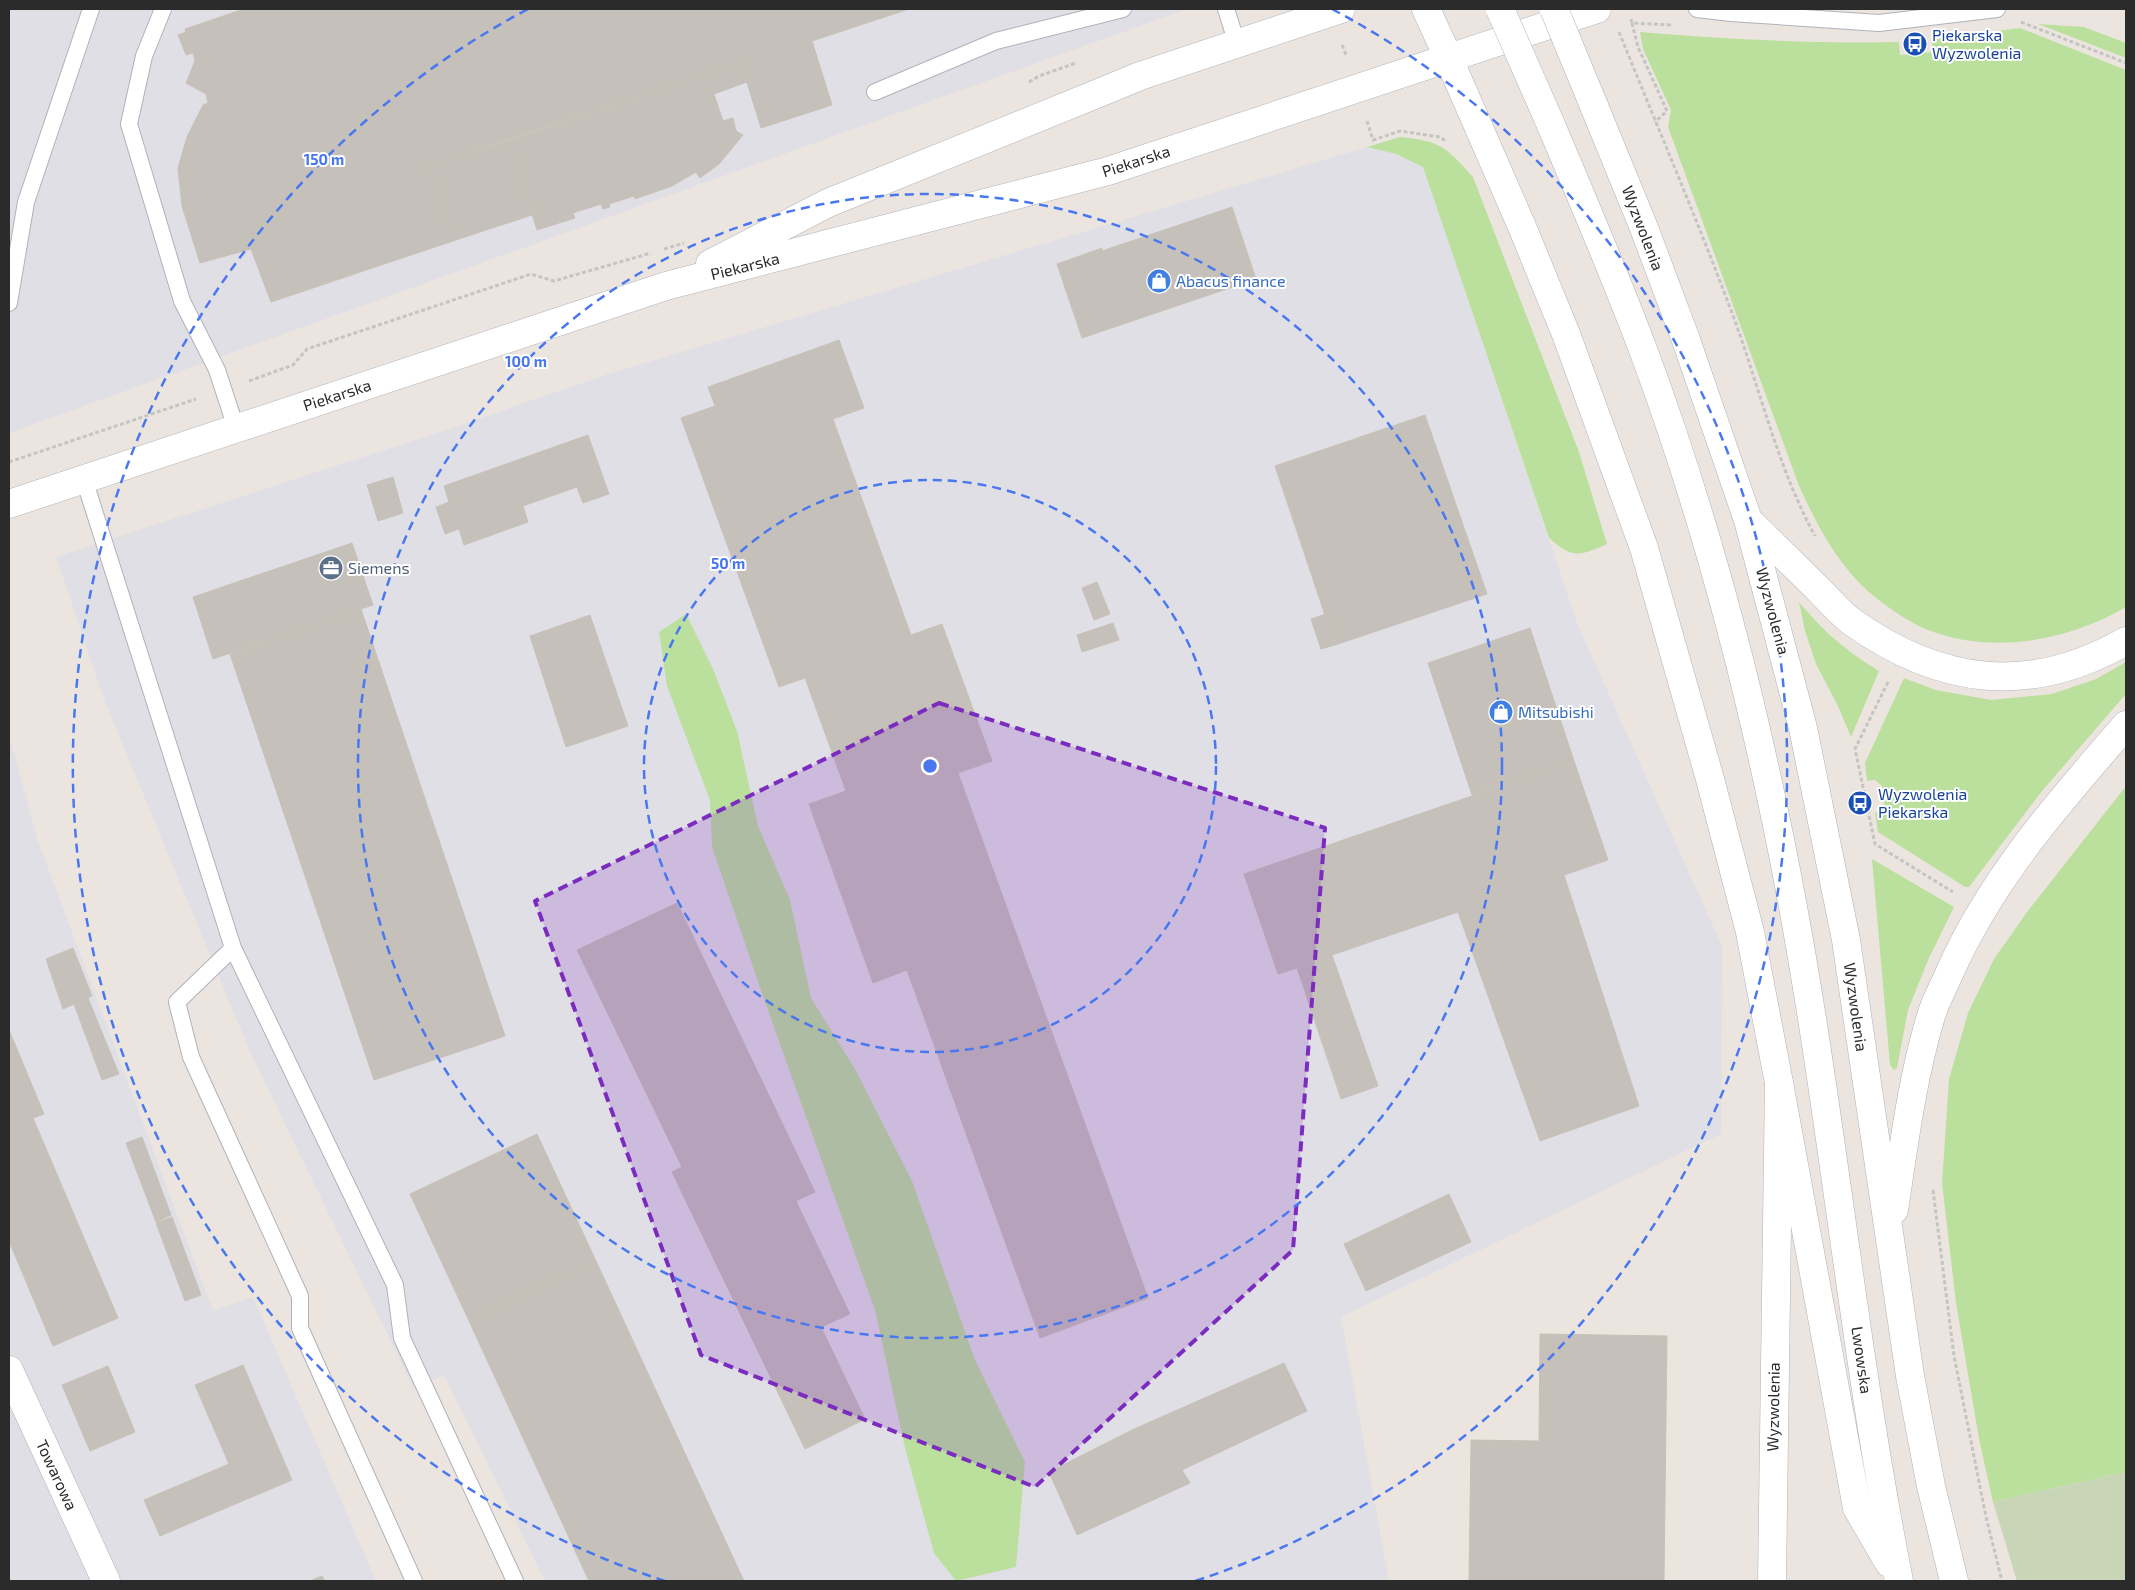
<svg xmlns="http://www.w3.org/2000/svg" width="2135" height="1590" viewBox="0 0 2135 1590" font-family="'Exo 2',sans-serif">
<style>
.industrial{fill:#e0dfe5}
.green{fill:#bbe09e}
.cemetery{fill:#c9d5b7}
.building{fill:#c5c0ba;stroke:#c8c1b8}
.lines{fill:none;stroke-linecap:round;stroke-linejoin:round}
.service-casing{stroke:#afb2bb;stroke-width:18}
.minor-casing{stroke:#afb2bb;stroke-width:29}
.tertiary-casing{stroke:#afb2bb;stroke-width:29}
.secondary-casing{stroke:#afb2bb;stroke-width:29}
.path{stroke:#c4c4c4;stroke-width:3;stroke-dasharray:4 2.5;stroke-linecap:butt}
.service{stroke:#fff;stroke-width:16}
.minor{stroke:#fff;stroke-width:28}
.tertiary{stroke:#fff;stroke-width:28}
.secondary{stroke:#fff;stroke-width:28}
.secondary-bridge-casing{stroke:#afb2bb;stroke-width:29;stroke-linecap:butt}
.secondary-bridge{stroke:#fff;stroke-width:28}
.marked{fill:#7b2cbf;fill-opacity:0.2;stroke:#7b2cbf;stroke-width:4;stroke-dasharray:10 6;stroke-linejoin:round}
.ring{fill:none;stroke:#4877f0;stroke-width:2.5;stroke-dasharray:9 6}
.labels{text-anchor:middle;stroke-width:4;stroke-linejoin:round;paint-order:stroke}
.transit-label{font-size:16px;fill:#164399;stroke:#fff;text-anchor:start}
.street-label{font-size:16px;fill:#2b2b2b;stroke:#fff}
.shop-label{font-size:16px;fill:#366cbe;stroke:#fff;text-anchor:start}
.service-label{font-size:16px;fill:#4e5e75;stroke:#fff;text-anchor:start}
.centre{fill:#4877f0;stroke:#fff;stroke-width:2.5}
.ring-label{font-size:15px;text-anchor:middle;font-weight:bold;fill:#4877f0;stroke:#fff;stroke-width:4;stroke-linejoin:round;paint-order:stroke}
</style>
<rect width="100%" height="100%" fill="#ece5df"/>
<path class="industrial" d="M9 9H1187L9 433Z
M1367 147 1396 154 1423 166 1577 623 1722 946 1721 1134 1341 1317 1389 1581H545L444 1375 414 1389 251 1054 105 702 56 557 449 429 608 374Z
M9 735 38 841 213 1311 253 1297 376 1581H9Z"/>
<path class="green" d="M2038 24 2084 27 2126 43V58Z
M2020 28 2126 70V607C2068 641 1992 655 1928 630 1908 622 1887 607 1870 593 1837 564 1817 525 1799 486L1668 127 1671 110 1643 49 1640 32C1726 39 1812 44 1899 42L1900 55 1933 52 1932 40Z
M1400 137C1441 141 1446 147 1473 177L1579 452 1607 544C1580 556 1572 559 1549 538L1423 167 1396 154 1367 147Z
M1799 602C1825 633 1845 650 1879 671L1851 737 1838 706 1816 664 1805 631Z
M686 614 713 669 737 731 758 826 790 900 811 998 855 1069 912 1181 975 1360 1025 1462 1016 1567 956 1581 934 1553 905 1448 875 1310 765 1002 712 847 710 800 667 686 659 632Z
M2126 662V694L2042 791 1969 887H1965L1878 832 1875 813 1885 810 1882 786 1875 780 1867 781 1865 763 1904 678 1936 690 1991 700 2052 694 2096 679Z
M2126 786V1472L1993 1502 1979 1439 1956 1303 1942 1183 1949 1079 1968 1013 1994 959 2027 912Z
M1872 859 1954 907 1929 958 1908 1010 1897 1068 1894 1070 1890 1065Z"/>
<path class="cemetery" d="M2126 1472V1581H2017L1993 1502Z"/>
<path class="building" d="M240 9H909L812 41 832 105 761 128 741 63 429 166 453 241 271 302 251 249 200 263 182 206 178 168 187 137 203 105 208 103 206 94 186 83 195 61 193 53 186 55 178 35 186 32 185 29 241 10Z
M741 63 747 82 714 94 723 121 733 118 736 131 743 135 719 164 700 178 696 172 672 186 635 199 634 196 609 204 610 207 603 209 601 204 573 213 575 218 537 230 508 141Z
M508 141 532 215 453 241 429 166Z
M1232 207 1256 279 1082 338 1057 264 1102 248V251Z
M839 340 864 408 833 419 911 635 942 624 992 761 958 773 1148 1298 1040 1338 907 970 873 983 809 804 846 791 805 678 779 687 681 418 715 406 708 387Z
M1425 415 1487 594 1335 645 1275 466Z
M588 435 609 494 583 503 577 487 523 506 528 522 464 545 459 529 445 534 436 507 449 502 444 486Z
M393 477 403 513 378 521 367 485Z
M352 543 373 605 213 659 193 597Z
M1097 582 1110 614 1094 620 1082 588Z
M361 609 505 1036 374 1080 230 654Z
M1326 614 1335 645 1321 649 1311 619Z
M590 615 628 726 566 747 530 636Z
M1113 623 1119 640 1082 652 1077 635Z
M1530 628 1574 761 1472 795 1428 663Z
M1574 761 1608 860 1564 875 1639 1106 1540 1141 1458 912 1332 955 1378 1086 1341 1099 1297 968 1278 974 1244 874Z
M677 903 815 1192 796 1201 850 1314 821 1327 865 1419 805 1449 672 1172 682 1167 577 950Z
M73 948 92 996 88 998 119 1074 102 1080 74 1004 63 1009 46 959Z
M9 1030 44 1114 33 1118 118 1318 53 1346 9 1241Z
M537 1134 596 1261 469 1321 410 1194Z
M142 1137 171 1215 156 1222 126 1143Z
M1449 1194 1471 1242 1366 1291 1344 1244Z
M172 1217 201 1295 185 1301 156 1223Z
M596 1261 744 1581H589L469 1321Z
M1540 1334 1667 1336 1664 1581H1469L1471 1440 1539 1441Z
M1284 1363 1307 1411 1182 1470 1190 1483 1077 1535 1049 1472 1134 1429Z
M243 1365 292 1480 160 1536 144 1500 229 1464 195 1385Z
M108 1366 135 1432 90 1451 62 1385Z
M322 1576 325 1581H310Z"/>
<g class="lines">
<defs>
<path id="service" d="M163 9 144 56 129 124 182 301 217 370 236 428
M1226 9 1237 44
M1697 9 1731 13 1879 23 1997 9
M875 92 996 41 1123 9
M9 303 26 202 91 9
M84 479 233 948 177 1002 191 1057 300 1296V1328L414 1581
M233 948 395 1285 402 1338 515 1581"/>
<path id="minor" d="M1448 57 1523 229 1566 334 1644 548 1710 779 1750 932 1779 1083 1772 1581
M9 1370 106 1581"/>
<path id="tertiary" d="M1426 9 1448 57
M710 264 828 203 1094 95 1140 76 1341 9
M9 504 666 286 1108 171 1597 9"/>
<path id="secondary" d="M1594 106 1644 228 1686 340 1748 520 1803 728 1846 940 1910 1376 1931 1486 1954 1581
M1551 125C1583 201 1616 277 1645 355 1703 511 1746 673 1779 835 1830 1082 1850 1334 1899 1581
M1749 521C1772 544 1796 567 1819 590 1830 601 1840 613 1852 622 1941 685 2030 696 2126 641
M1779 1083 1857 1508 1889 1563
M1894 1210C1904 1144 1912 1079 1931 1016 1935 1002 1943 988 1949 974 1990 880 2059 802 2126 725"/>
</defs>
<use href="#service" class="service-casing"/>
<use href="#minor" class="minor-casing"/>
<use href="#tertiary" class="tertiary-casing"/>
<use href="#secondary" class="secondary-casing"/>
<path class="path" d="M1631 19 1632 23 1673 25
M2021 22 2126 63
M1632 23 1638 47 1667 111 1655 122
M1619 32C1658 128 1699 224 1735 321 1761 393 1778 468 1815 536
M1342 45 1347 57
M1029 82 1039 76 1076 63
M1367 121 1373 140 1400 131 1440 137 1447 142
M664 249 684 243
M249 381 293 365 307 349 531 274 554 281 651 253
M9 462 196 399
M1888 682 1855 749 1875 844 1953 892
M1933 1190 1954 1356 1986 1517 2002 1581"/>
<use href="#service" class="service"/>
<use href="#minor" class="minor"/>
<use href="#tertiary" class="tertiary"/>
<use href="#secondary" class="secondary"/>
<defs>
<path id="secondary-bridge" d="M1500 9 1551 125
M1554 9 1594 106"/>
</defs>
<use href="#secondary-bridge" class="secondary-bridge-casing"/>
<use href="#secondary-bridge" class="secondary-bridge"/>
</g>
<path class="marked" d="M939 703 1325 828 1293 1250 1035 1487 701 1355 535 901Z"/>
<g class="ring">
<circle cx="930" cy="766" r="286"/>
<circle cx="930" cy="766" r="572"/>
<path d="M665 1581A857 857 0 0 1 528 9M1332 9A857 857 0 0 1 1195 1581"/>
</g>
<defs>
<symbol id="bus-disc" viewBox="-11 -11 22 22"><circle r="9.5" fill="#1a4fb4" stroke="#fff"/><path d="M-5-6H5V4H4V6H2V4H-2V6H-4V4H-5ZM-3.5-4V0h7V-4ZM-3.5 1.2v1.5H-2V1.2ZM2 1.2v1.5H3.5V1.2Z" fill="#fff"/></symbol>
<symbol id="shop-disc" viewBox="-11 -11 22 22"><circle r="9.5" fill="#3f7fe0" stroke="#fff"/><path d="M-5-2.5h2.3a2.7 3.5 0 0 1 5.4 0H5L5.5 6h-11ZM-1.5-2.5h3a1.5 2.3 0 0 0-3 0Z" fill="#fff"/></symbol>
<symbol id="office-disc" viewBox="-11 -11 22 22"><circle r="9.5" fill="#5c6f8a" stroke="#fff"/><path d="M-6-3h4V-5.5h4V-3h4V5H-6ZM-1-4.5V-3h2v-1.5ZM-6 0V1H6V0Z" fill="#fff"/></symbol>
</defs>
<g fill-rule="evenodd">
<use href="#bus-disc" x="1901" y="30" width="28" height="28"/>
<use href="#shop-disc" x="1145" y="267" width="28" height="28"/>
<use href="#office-disc" x="317" y="554" width="28" height="28"/>
<use href="#shop-disc" x="1487" y="698" width="28" height="28"/>
<use href="#bus-disc" x="1846" y="789" width="28" height="28"/>
</g>
<g class="labels">
<g class="transit-label">
<text x="1932" y="41">Piekarska<tspan x="1932" dy="18">Wyzwolenia</tspan></text>
<text x="1878" y="800">Wyzwolenia<tspan x="1878" dy="18">Piekarska</tspan></text>
</g>
<g class="street-label">
<text transform="translate(1136 161) rotate(-18)" y="6">Piekarska</text>
<text transform="translate(1643 228) rotate(69)" y="6">Wyzwolenia</text>
<text transform="translate(745 266) rotate(-14)" y="6">Piekarska</text>
<text transform="translate(337 395) rotate(-18)" y="6">Piekarska</text>
<text transform="translate(1773 611) rotate(75)" y="6">Wyzwolenia</text>
<text transform="translate(1856 1007) rotate(82)" y="6">Wyzwolenia</text>
<text transform="translate(1862 1360) rotate(82)" y="6">Lwowska</text>
<text transform="translate(1773 1407) rotate(-89)" y="6">Wyzwolenia</text>
<text transform="translate(57 1475) rotate(65)" y="6">Towarowa</text>
</g>
<g class="shop-label">
<text x="1176" y="287">Abacus finance</text>
<text x="1518" y="718">Mitsubishi</text>
</g>
<g class="service-label">
<text x="348" y="574">Siemens</text>
</g>
</g>
<circle cx="930" cy="766" r="8" class="centre"/>
<g class="ring-label">
<text x="324" y="165">150 m</text>
<text x="526" y="367">100 m</text>
<text x="728" y="569">50 m</text>
</g>
<rect width="2135" height="1590" fill="none" stroke="#2b2b2b" stroke-width="20"/>
</svg>
